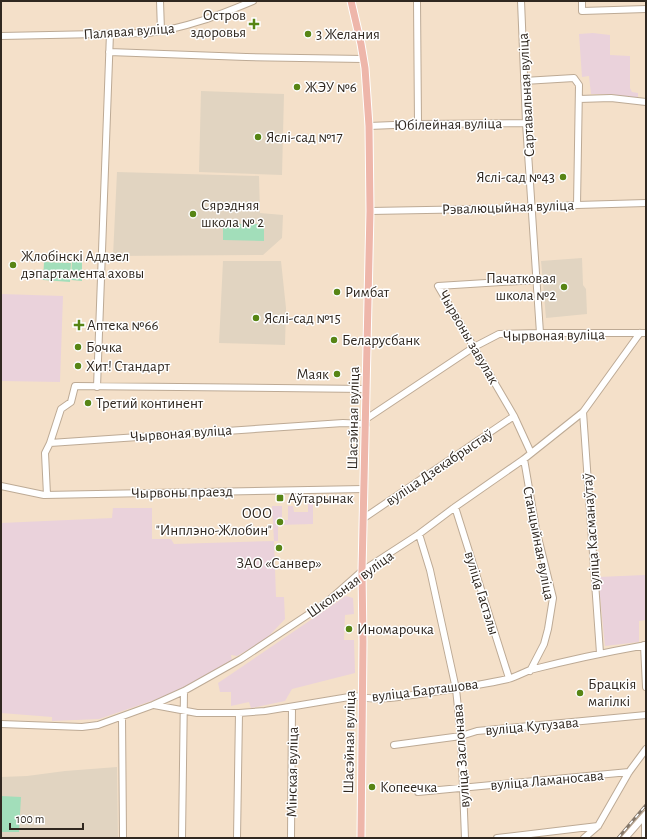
<svg xmlns="http://www.w3.org/2000/svg" width="647" height="839" viewBox="0 0 647 839" font-family="'Alegreya Sans',sans-serif">
<style>
.industrial{fill:#ead2db}
.education{fill:#e1d4c1}
.green{fill:#a2deba}
.lines{fill:none;stroke-linecap:round;stroke-linejoin:round}
.minor-casing{stroke:#bdaa95;stroke-width:8}
.major-casing{stroke:#fff;stroke-width:9}
.minor{stroke:#fff;stroke-width:6}
.major{stroke:#eeb6aa;stroke-width:7}
.rail-casing{stroke:#847769;stroke-width:3}
.rail{stroke:#fff;stroke-width:1.5;stroke-dasharray:4.5;stroke-linecap:butt}
.poi-dot{fill:#578515;stroke:#fff;stroke-width:1.5}
.labels{text-anchor:middle;stroke-width:3;stroke-linejoin:round;paint-order:stroke}
.poi-label{font-size:15px;fill:#302820;stroke:#fff;text-anchor:start}
.street-label{font-size:15px;fill:#302820;stroke:#fff}
</style>
<rect width="100%" height="100%" fill="#f4e0c9"/>
<path class="industrial" d="M593 33 610 35V55L630 56V88L632 92 638 93V101L626 99 613 94H591L589 76 582 77 579 34Z
M1 294 63 296 60 382 1 381Z
M308 504H313V524L278 525V541H274L276 597H284L285 619 265 640 237 656 231 655 232 661 190 684 163 697 99 719 52 721V717L1 713V523L112 518 113 508H152V539H171L174 544 274 541 272 506H282V520H288V506H293L294 512H308Z
M645 575 646 620 639 621V642L605 646 598 577Z
M346 596 353 598 354 614 345 615 344 640H354L355 673 292 689 285 701 251 708 249 702 231 706V692H220L218 683Z"/>
<path class="education" d="M201 91 284 94 282 175 199 172Z
M117 172 259 176 260 213 283 215 282 238 263 255 113 256Z
M582 258 583 285 586 289 587 314 546 318 541 261Z
M223 261H281L286 308 285 345 219 343Z
M117 767 118 838H1V777L27 776 65 771Z"/>
<path class="green" d="M223 224H264V241L223 240Z
M72 259H82V281L71 280Z
M44 262 71 263 70 282 43 280Z
M1 796 21 797 19 832H1Z"/>
<g class="lines">
<defs>
<path id="minor" d="M160 1 161 31
M417 1 418 124
M521 1 526 123 540 333
M582 1V11L646 9
M1 36 148 33C186 28 217 16 253 1
M109 52 246 57 363 59
M524 81 574 78 579 85 577 205
M579 99 611 98 646 102
M369 126 418 124 526 123
M370 211 532 208 577 205 646 203
M97 387 110 33
M583 412 600 653
M366 419 474 347 499 334 540 333H646
M50 443 61 409 71 402 75 386 366 389
M531 453 514 416 438 286 536 280
M524 459 536 529 553 598 548 629 544 644 530 671
M1 486 44 495 364 489
M47 495 45 453 50 443 343 423 366 424
M455 507 509 678
M364 518 514 416
M419 534 430 570 456 689 461 736 465 838
M644 645 646 687
M154 705 197 713H239L265 711 355 696C378 702 404 696 427 693 454 689 481 685 508 679 515 677 523 673 530 670 569 660 607 652 646 645
M122 717 123 838
M1 724 82 727 98 725 153 705 184 691 241 659 327 602 362 571 419 534 455 507 524 459 583 412 640 333
M394 745 461 736 477 731 646 715
M418 792 629 772
M182 838 184 691
M237 838 239 713
M291 838 292 707
M497 838 598 826
M584 838 598 826 629 772 646 749
M625 838 646 814
M645 838V816"/>
<path id="major" d="M351 1 361 44 365 68 369 126 370 211 362 571 363 642 361 838"/>
</defs>
<use href="#minor" class="minor-casing"/>
<use href="#major" class="major-casing"/>
<use href="#minor" class="minor"/>
<use href="#major" class="major"/>
<defs>
<path id="rail" d="M618 838 646 805"/>
</defs>
<use href="#rail" class="rail-casing"/>
<use href="#rail" class="rail"/>
</g>
<g class="poi-dot">
<path d="M252 18h4v4h4v4h-4v4h-4v-4h-4v-4h4z"/>
<circle cx="308" cy="34" r="4"/>
<circle cx="297" cy="87" r="4"/>
<circle cx="258" cy="137" r="4"/>
<circle cx="563" cy="177" r="4"/>
<circle cx="193" cy="214" r="4"/>
<circle cx="13" cy="265" r="4"/>
<circle cx="564" cy="287" r="4"/>
<circle cx="337" cy="292" r="4"/>
<circle cx="256" cy="318" r="4"/>
<path d="M77 319h4v4h4v4h-4v4h-4v-4h-4v-4h4z"/>
<circle cx="334" cy="340" r="4"/>
<circle cx="78" cy="347" r="4"/>
<circle cx="78" cy="366" r="4"/>
<circle cx="337" cy="374" r="4"/>
<circle cx="88" cy="403" r="4"/>
<rect x="276" y="494" width="8" height="8" rx="2"/>
<circle cx="280" cy="522" r="4"/>
<circle cx="279" cy="548" r="4"/>
<circle cx="349" cy="629" r="4"/>
<circle cx="580" cy="693" r="4"/>
<circle cx="372" cy="787" r="4"/>
</g>
<g class="labels">
<g class="poi-label">
<text x="246" y="20" text-anchor="end">Остров<tspan x="246" dy="17">здоровья</tspan></text>
<text x="316" y="39">3 Желания</text>
<text x="305" y="92">ЖЭУ №6</text>
<text x="266" y="142">Яслі-сад №17</text>
<text x="555" y="182" text-anchor="end">Яслі-сад №43</text>
<text x="201" y="210">Сярэдняя<tspan x="201" dy="17">школа № 2</tspan></text>
<text x="21" y="261">Жлобінскі Аддзел<tspan x="21" dy="17">дэпартамента аховы</tspan></text>
<text x="556" y="283" text-anchor="end">Пачатковая<tspan x="556" dy="17">школа №2</tspan></text>
<text x="345" y="297">Римбат</text>
<text x="264" y="323">Яслі-сад №15</text>
<text x="87" y="330">Аптека №66</text>
<text x="342" y="345">Беларусбанк</text>
<text x="86" y="352">Бочка</text>
<text x="86" y="371">Хит! Стандарт</text>
<text x="329" y="379" text-anchor="end">Маяк</text>
<text x="96" y="408">Третий континент</text>
<text x="288" y="503">Аўтарынак</text>
<text x="272" y="518" text-anchor="end">ООО<tspan x="272" dy="17">"Инплэно-Жлобин"</tspan></text>
<text x="279" y="568" text-anchor="middle">ЗАО «Санвер»</text>
<text x="357" y="634">Иномарочка</text>
<text x="588" y="689">Брацкія<tspan x="588" dy="17">магілкі</tspan></text>
<text x="380" y="792">Копеечка</text>
</g>
<g class="street-label">
<text transform="translate(129 31) rotate(-4)" y="5">Палявая вуліца</text>
<text transform="translate(526 95) rotate(-93)" y="5">Сартавальная вуліца</text>
<text transform="translate(448 124) rotate(-1)" y="5">Юбілейная вуліца</text>
<text transform="translate(508 207) rotate(-2)" y="5">Рэвалюцыйная вуліца</text>
<text transform="translate(554 335) rotate(-1)" y="5">Чырвоная вуліца</text>
<text transform="translate(469 337) rotate(60)" y="5">Чырвоны завулак</text>
<text transform="translate(353 418) rotate(-89)" y="5">Шасэйная вуліца</text>
<text transform="translate(181 433) rotate(-4)" y="5">Чырвоная вуліца</text>
<text transform="translate(439 467) rotate(-34)" y="5">вуліца Дзекабрыстаў</text>
<text transform="translate(182 492) rotate(-1)" y="5">Чырвоны праезд</text>
<text transform="translate(591 532) rotate(-94)" y="5">вуліца Касманаўтаў</text>
<text transform="translate(539 543) rotate(79)" y="5">Станцыйная вуліца</text>
<text transform="translate(350 584) rotate(-36)" y="5">Школьная вуліца</text>
<text transform="translate(482 593) rotate(73)" y="5">вуліца Гастэлы</text>
<text transform="translate(425 690) rotate(-7)" y="5">вуліца Барташова</text>
<text transform="translate(532 726) rotate(-5)" y="5">вуліца Кутузава</text>
<text transform="translate(349 742) rotate(-89)" y="5">Шасэйная вуліца</text>
<text transform="translate(461 756) rotate(-94)" y="5">вуліца Заслонава</text>
<text transform="translate(292 772) rotate(-89)" y="5">Мінская вуліца</text>
<text transform="translate(547 780) rotate(-5)" y="5">вуліца Ламаносава</text>
</g>
</g>
<rect width="647" height="839" fill="none" stroke="#302820" stroke-width="4"/>
<path d="M10 823v6h73v-6" fill="none" stroke="#302820" stroke-width="2"/>
<text x="16" y="823" font-size="12" fill="#302820" stroke="#ffffff" stroke-width="3" paint-order="stroke">100 m</text>
</svg>
